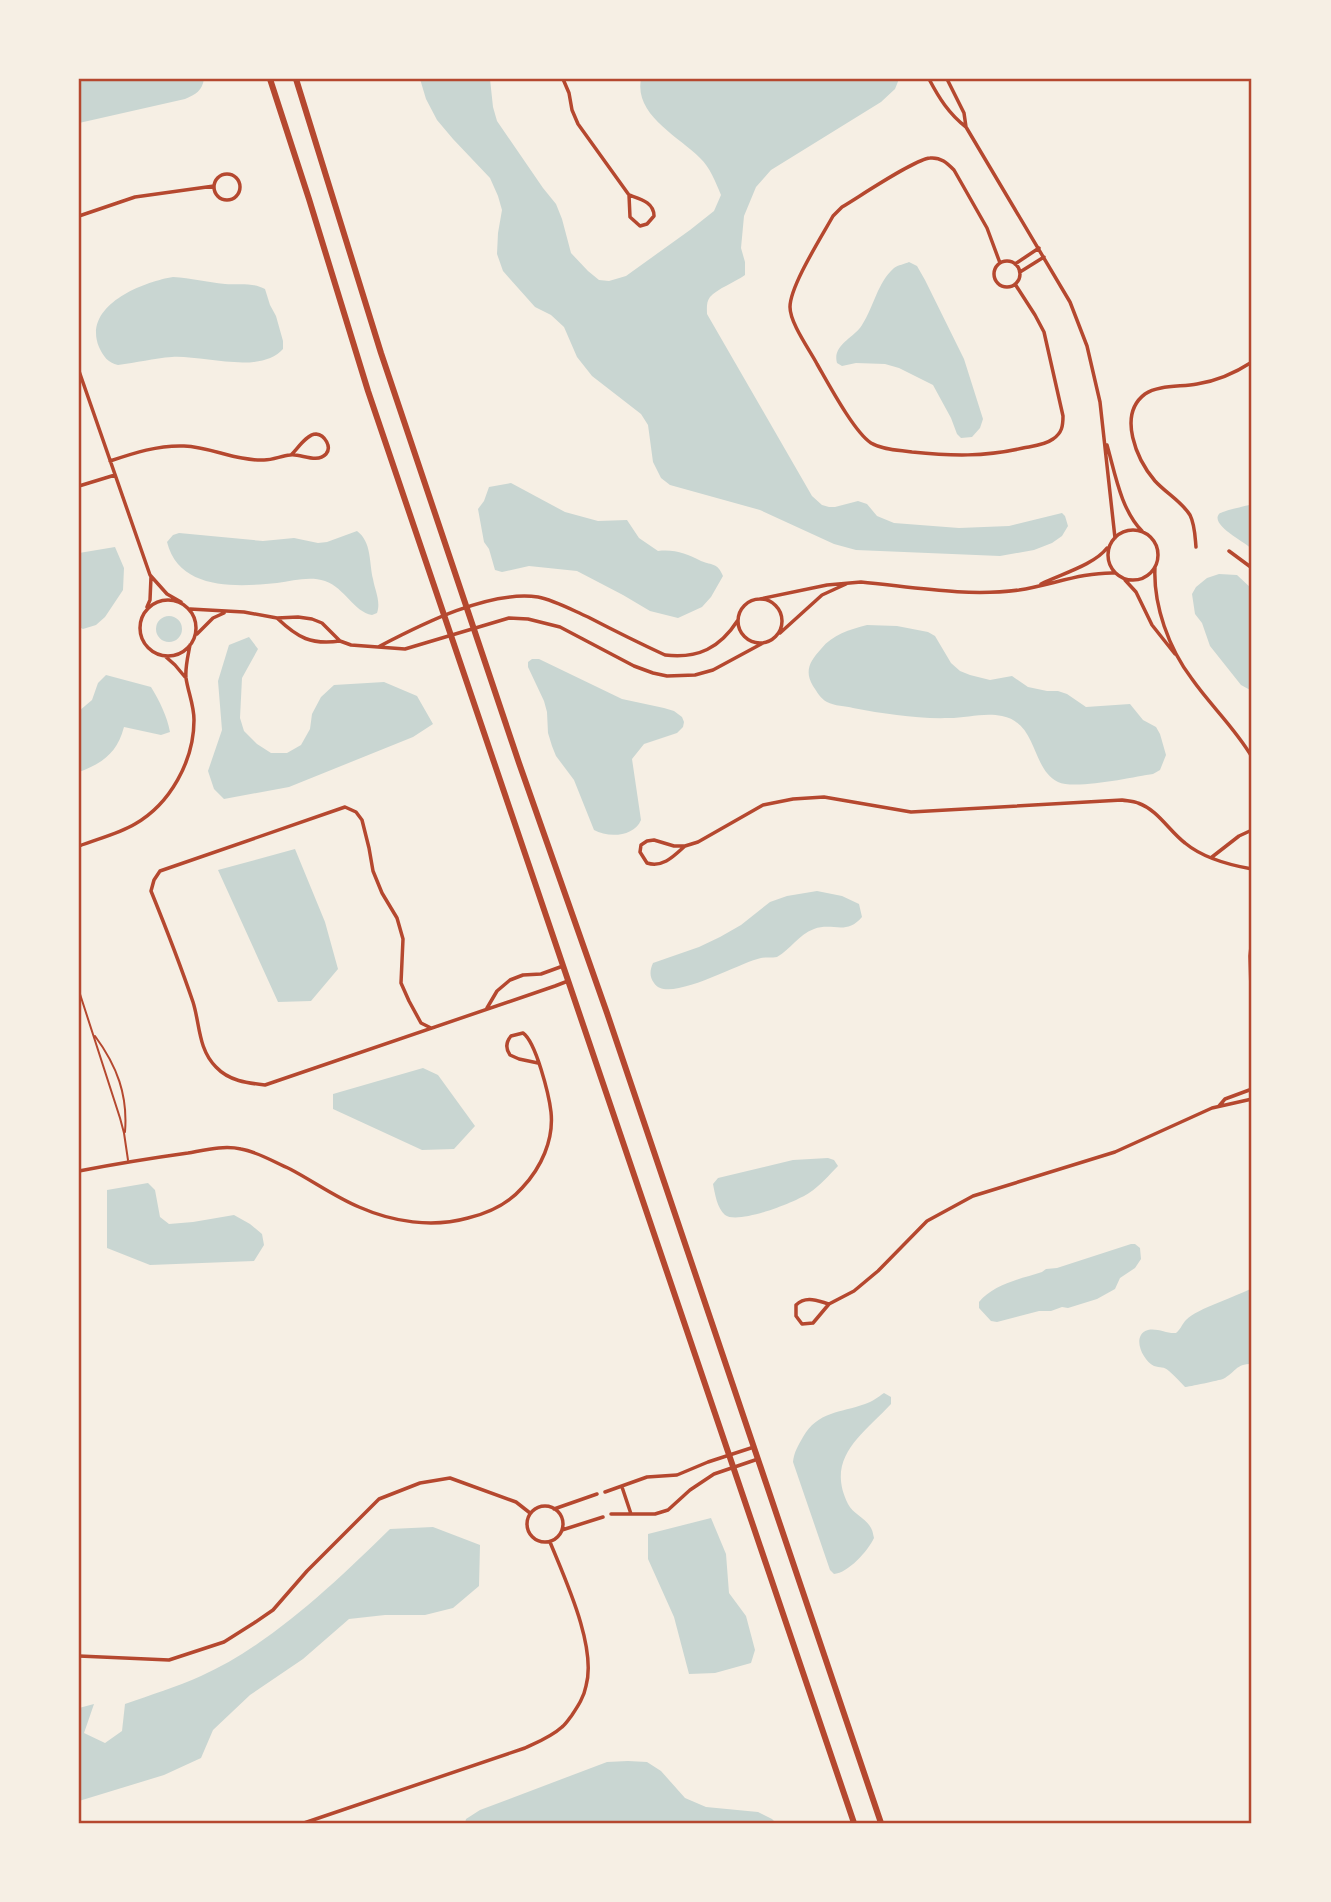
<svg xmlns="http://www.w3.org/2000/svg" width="1331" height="1902" viewBox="0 0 1331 1902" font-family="Barlow,sans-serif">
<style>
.water{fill:#c9d6d2}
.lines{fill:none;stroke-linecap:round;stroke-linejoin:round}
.service{stroke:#b5482f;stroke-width:2}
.minor{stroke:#b5482f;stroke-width:3.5}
.primary{stroke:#b5482f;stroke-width:6}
.neatline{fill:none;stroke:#b5482f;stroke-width:2.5}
</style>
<rect width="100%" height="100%" fill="#f6efe4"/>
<path class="water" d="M79 79H204C202 91 196 94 185 99L79 123Z
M420 79H490L493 107 497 121 543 188 556 204 562 219 571 253 588 271 599 280 609 281 626 276 690 230 714 211 721 195C716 183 710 167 700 158 678 136 634 115 641 79H899L895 89 881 102 771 170 756 187 744 216 741 248 745 262V275C735 282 717 289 710 297 706 302 707 309 707 314L812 496 822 505 829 507H835L858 501 867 504 877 516 894 523 959 528 1009 526 1062 513 1065 516 1068 526 1062 536 1052 543 1034 550 1000 556 856 550 834 544 760 510 670 485 661 478 653 462 648 425 641 414 592 376 577 357 564 327 551 315 535 307 503 271 497 254 498 233 502 210 498 196 490 178 453 139 437 120 426 99Z
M909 262 917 266 925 280 964 359 983 419 980 428 972 437 961 438 957 434 951 418 933 385 899 368 885 364 856 363 842 366 837 363C832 345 854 338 862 325 874 307 877 283 894 268 898 265 905 264 909 262Z
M173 277C191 278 207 282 225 284 238 285 252 282 265 289L270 305 276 316 283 341V349C260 375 203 355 172 357 154 358 136 363 118 365 108 363 103 356 99 347 82 306 142 282 173 277Z
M511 483 565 512 598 521 627 520 639 538 658 551C675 549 687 554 701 561 713 566 717 562 723 576L711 597 702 607 678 618 650 611 623 595 577 571 529 566 502 572 495 570 489 549 484 542 478 509 484 501 489 487Z
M1252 504V549C1245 542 1210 525 1219 514 1221 511 1247 506 1252 504Z
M357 531C372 542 369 563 373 579 375 591 381 601 377 613L372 615C354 612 345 588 325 581 309 576 293 581 277 583 238 587 179 591 167 542L173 535 179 533 263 541 294 538 318 543 327 542Z
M115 547 124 568 123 590 105 617 96 625 83 629 79 627V553Z
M1219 574 1237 575 1252 589V691L1241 685 1210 646 1202 623 1195 614 1192 594 1196 587 1207 578Z
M156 629a13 13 0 1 1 26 0a13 13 0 1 1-26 0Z
M867 625 897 626 928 632 935 636 951 663 960 671 970 675 990 680 1012 676 1028 687 1047 691H1058L1067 694 1086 707 1130 704 1143 720 1156 727 1160 734 1166 755 1160 770 1153 774C1133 777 1075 790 1058 782 1031 769 1038 723 1002 716 985 712 966 718 949 718 917 719 885 714 853 708 846 706 834 706 827 702 821 699 817 692 813 686 804 671 810 661 821 649 833 634 849 630 867 625Z
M249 637 258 649 242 678 240 718 244 731 257 744 271 753H287L301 745 310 729 312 714 321 697 334 685 384 682 417 696 433 724 413 737 289 787 224 799 214 789 208 771 222 730 218 681 229 645Z
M532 659H539L622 699 664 708 674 711 682 717 684 722 683 727 677 733 644 744 632 759 641 820C634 837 608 838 594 830L574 780 556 756 552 746 548 733 547 712 544 701 528 667V662Z
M106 675 151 687C160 702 167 716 170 732L161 735 124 727C117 753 103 763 79 772V711L92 700 98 683Z
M295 849 325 922 338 969 311 1001 278 1002 218 870Z
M817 891 842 896 859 904 862 917C846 936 833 922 814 929 798 935 791 949 777 957 772 958 766 957 761 958 740 962 667 1005 654 983 649 976 650 970 653 963L699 947 720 937 741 925 770 902 787 896Z
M423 1068 438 1075 475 1126 454 1149 422 1150 333 1109V1094Z
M828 1158 834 1160 838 1166C829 1175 820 1186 809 1193 796 1202 738 1225 725 1215 717 1208 715 1194 713 1184L718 1178 793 1160Z
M148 1183 155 1190 160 1217 169 1224 193 1222 234 1215 250 1224 262 1234 264 1245 254 1261 150 1265 107 1248V1190Z
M1131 1244H1135L1140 1248 1141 1259 1135 1268 1120 1278 1115 1289 1097 1299 1068 1308 1062 1307 1051 1311H1039L997 1322 991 1321 979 1308V1302C994 1284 1020 1279 1042 1272L1046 1269 1057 1268Z
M1252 1288V1364C1235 1364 1236 1372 1223 1379 1220 1380 1188 1387 1185 1387 1180 1382 1175 1376 1169 1371 1164 1366 1160 1368 1154 1366 1142 1360 1131 1335 1148 1330 1158 1328 1167 1334 1176 1333 1181 1329 1182 1324 1186 1320 1198 1308 1236 1297 1252 1288Z
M884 1393 891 1397V1404C862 1435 825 1458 848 1504 853 1514 866 1518 871 1528 873 1531 873 1535 874 1538 868 1551 848 1573 834 1574L830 1570 793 1462C794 1452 798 1446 803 1437 818 1411 840 1413 865 1404 872 1402 878 1397 884 1393Z
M711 1518 726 1554 729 1593 746 1616 755 1650 751 1663 715 1673 689 1674 674 1617 648 1559V1534Z
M433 1527 480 1545 479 1586 453 1608 425 1615H385L349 1619 303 1659 250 1695 213 1730 201 1758 164 1775 79 1801V1708L94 1704 84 1733 105 1743 122 1731 125 1704C150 1695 177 1687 201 1676 269 1646 337 1581 390 1529Z
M628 1761 647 1762 661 1771 685 1798 706 1807 758 1812 772 1819 776 1823H465L466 1819 480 1810 607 1762Z"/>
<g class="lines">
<path class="service" d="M79 991 120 1118 124 1133 128 1160
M95 1036C117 1066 128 1095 125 1132"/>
<path class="minor" d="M563 79 569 93 572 110 578 124 629 195 630 217 640 226 647 224 654 216C654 202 640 199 629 195
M929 79C939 98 949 114 966 127L964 113 947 79
M966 127 1070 302 1087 346 1100 402 1115 538
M214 187a13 13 0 1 1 26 0a13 13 0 1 1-26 0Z
M79 216 135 197 214 186
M994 274a13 13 0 1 1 26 0a13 13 0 1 1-26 0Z
M1000 263 987 228 954 170C947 163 941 157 930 158 915 159 859 197 842 207L833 216C822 236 790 286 790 307 790 323 809 349 817 364 828 383 854 432 871 443 883 450 899 450 912 452 951 456 985 457 1023 448 1033 446 1045 445 1053 439 1062 433 1063 426 1063 416L1044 332 1035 315 1015 284
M1015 264 1039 248
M1020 272 1044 257
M79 371 150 575 167 594 181 602
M1107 445C1115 473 1121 510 1142 531
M110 461C134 453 158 445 184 446 211 447 236 461 264 460 273 460 281 456 290 455 300 453 317 464 326 454 332 447 325 435 316 434 307 434 298 448 292 454
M79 486 115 475
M1108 555a25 25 0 1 1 50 0a25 25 0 1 1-50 0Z
M1196 547C1195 536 1195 525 1190 515 1182 502 1166 493 1155 481 1137 460 1117 415 1145 394 1158 385 1181 387 1197 384 1217 381 1235 373 1252 362
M1229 551 1252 568
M1155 567C1153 605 1169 649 1192 679 1211 706 1235 728 1252 757
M1125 580 1136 592 1152 625 1175 654
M1041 584C1061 574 1094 565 1107 548
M760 599 827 585 861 582C913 587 966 597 1019 590 1051 585 1083 572 1115 573
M738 621a22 22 0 1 1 44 0a22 22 0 1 1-44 0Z
M140 628a28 28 0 1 1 56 0a28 28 0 1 1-56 0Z
M147 607 150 600 151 577
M190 609 244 612 277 618 298 617 312 619 322 623 340 641 351 645 405 649 509 618 528 619 560 627 634 666 653 673 667 676 695 675 713 670 763 643
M277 618C298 638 311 645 340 641
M780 633 822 595 846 584
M197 634 213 618 224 613
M380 646C422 624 489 590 538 597 554 600 572 610 588 617 613 630 639 643 665 655 698 659 720 648 738 620
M166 657 175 665 185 677
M79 846C97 839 118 834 135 824 170 804 194 761 194 720 194 705 188 692 186 678 185 667 188 656 190 645
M685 846C674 856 663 868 647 863L640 852 641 845 647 841 654 840 674 846H685L698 842 763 805 793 799 824 797 911 812 1122 800C1127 801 1133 801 1138 803 1158 810 1169 831 1185 843 1203 858 1229 865 1252 869
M1212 857 1239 836 1252 830
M1252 937 1250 956 1252 1023
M487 1008 497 991 510 980 523 975 541 974 563 966
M431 1028 421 1023 409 1001 401 983 403 939 397 918 382 893 373 871 369 848 362 820 356 812 345 807 160 871 154 880 151 891C166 928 180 964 193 1002 200 1024 198 1049 216 1067 229 1081 247 1083 265 1085L555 986 568 981
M1219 1106 1225 1099 1252 1089
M79 1171C115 1164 152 1158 188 1153 205 1150 224 1145 241 1149 258 1152 274 1162 290 1169 313 1181 335 1197 359 1207 393 1222 432 1228 468 1218 489 1213 507 1205 522 1188 541 1168 554 1140 551 1112 549 1095 536 1042 523 1033L511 1036C506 1042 505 1048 510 1055L519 1059 538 1063
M829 1304C818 1301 806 1295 796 1305V1316L802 1324 813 1323 829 1304 854 1291 878 1271 927 1221 973 1196 1115 1152 1212 1108 1252 1099
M622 1487 631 1514
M605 1492 647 1477 677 1475 708 1462 754 1447
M527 1524a18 18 0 1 1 36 0a18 18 0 1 1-36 0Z
M554 1509 597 1494
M611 1514H655L668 1510 690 1490 714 1474 758 1459
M562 1530 603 1517
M79 1656 169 1660 224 1642 254 1623 273 1610 307 1571 379 1499 420 1483 450 1478 516 1502 530 1513
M304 1823 525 1748C538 1742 551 1737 562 1727 566 1724 569 1719 572 1715 578 1706 584 1697 586 1686 597 1647 565 1579 550 1542"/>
<path class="primary" d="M270 79 309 199 368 391 854 1823
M296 79 381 353 519 763 607 1013 881 1823"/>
</g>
<rect width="1331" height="1902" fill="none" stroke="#f6efe4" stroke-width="161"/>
<rect x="80" y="80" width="1170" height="1742" class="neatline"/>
</svg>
